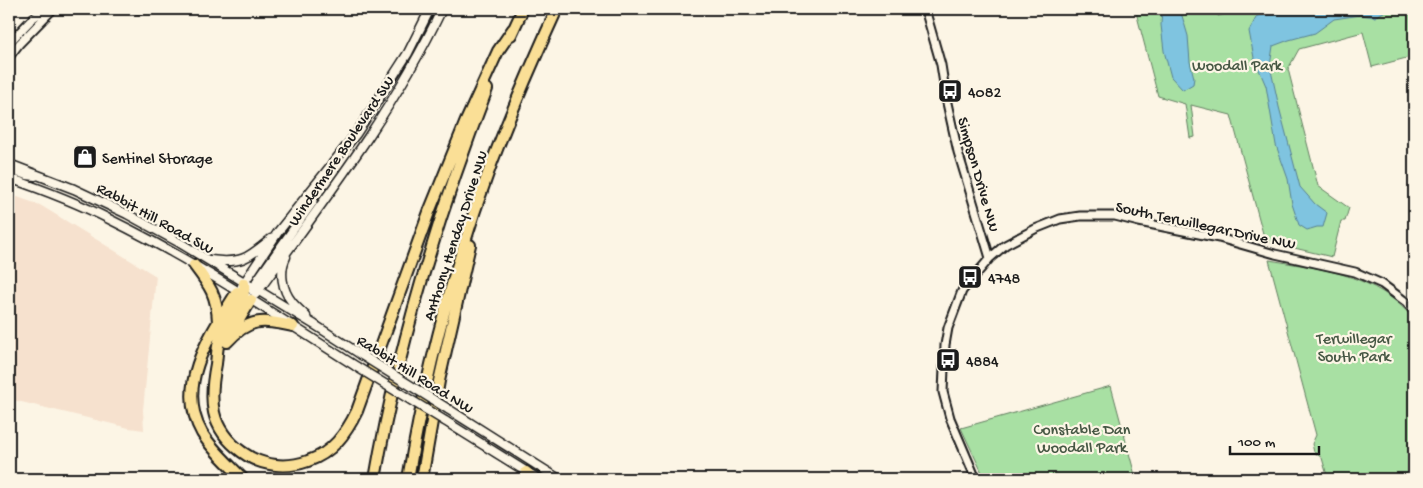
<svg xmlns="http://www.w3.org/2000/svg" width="1423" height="488" viewBox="0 0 1423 488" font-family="'Gochi Hand',sans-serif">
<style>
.built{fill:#f6e1ce}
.green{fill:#a8e0a3;stroke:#627e60}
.water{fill:#7fc4e0;stroke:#578192}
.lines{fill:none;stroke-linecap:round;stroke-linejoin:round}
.tertiary-casing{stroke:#1c1c1c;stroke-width:11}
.secondary-casing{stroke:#1c1c1c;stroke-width:11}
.motorway-casing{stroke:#1c1c1c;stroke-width:14}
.tertiary{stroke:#fcf5e5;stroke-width:7}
.secondary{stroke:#fcf5e5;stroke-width:8}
.motorway{stroke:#fadf96;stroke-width:10}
.secondary-bridge-casing{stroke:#1c1c1c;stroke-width:11;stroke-linecap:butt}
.secondary-bridge{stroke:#fcf5e5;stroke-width:8}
.labels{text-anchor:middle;stroke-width:4.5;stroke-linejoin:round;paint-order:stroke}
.park-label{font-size:16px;fill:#465744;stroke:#fcf5e5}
.poi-label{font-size:16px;fill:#1c1c1c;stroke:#fcf5e5;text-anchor:start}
.street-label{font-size:16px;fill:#1c1c1c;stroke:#fcf5e5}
</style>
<rect width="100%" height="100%" fill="#fcf5e5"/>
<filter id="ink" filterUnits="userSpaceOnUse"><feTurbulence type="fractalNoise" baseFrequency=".02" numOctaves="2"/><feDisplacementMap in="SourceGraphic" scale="10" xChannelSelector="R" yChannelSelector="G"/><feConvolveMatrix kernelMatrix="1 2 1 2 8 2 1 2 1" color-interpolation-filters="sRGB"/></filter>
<g filter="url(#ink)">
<path class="built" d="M9 194 40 205 156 276 143 410 144 430 129 428 9 399Z"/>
<path class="green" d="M1148 9H1216L1218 16 1245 9H1414V56L1372 67 1363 32 1299 49 1288 69 1318 186 1349 208 1345 221H1341L1332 257 1265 241 1231 115 1191 105 1195 137 1190 138 1185 104 1158 96 1136 12Z
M1269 260C1323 269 1376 274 1414 319V479H1328L1322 458 1314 452 1312 444 1316 435Z
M1111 386 1136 479H985L961 428Z"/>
<path class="water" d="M1162 9H1180L1188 36 1190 62 1194 78 1193 84 1183 90 1171 77 1164 51 1161 25Z
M1322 9H1389L1375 17 1361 15 1334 19 1315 33 1289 40 1273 46 1270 66 1279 107 1300 187 1315 204 1327 213 1323 227H1317L1307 230 1299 225 1292 204 1288 179 1276 145 1266 86 1254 58 1249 31 1257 16C1278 12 1300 12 1322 9Z"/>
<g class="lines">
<defs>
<path id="tertiary" d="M137 9H173
M925 9 941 65 947 103 958 152 990 258
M9 43 33 18 46 9
M9 57 19 44 53 9
M976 479 950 418 943 392 945 345 948 328 962 291 990 258 1005 245 1035 229 1060 219 1080 216H1115L1139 222 1219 238 1275 254 1355 272 1382 284 1406 302 1414 311"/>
<path id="secondary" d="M9 164 74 189 127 214 180 243 315 325 360 354
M9 170 27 175 35 176
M9 178C44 190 78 203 111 220 197 262 276 316 357 367
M286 257C279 271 282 290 292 302 296 307 301 311 306 316
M210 260C241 264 247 259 271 239
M242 286 278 232 356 134 408 53 430 9
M253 291 258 279 312 203 316 186
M256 294C323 202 393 112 442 9
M448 409 559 479
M445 421 538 479"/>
<path id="motorway" d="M511 35 523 9
M194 265C210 286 217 295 218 322
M244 283C247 305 226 321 219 341 217 348 217 356 216 364 209 400 209 428 242 452 261 466 286 469 308 461 332 453 346 434 357 411L429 212 466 121 498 51 513 29
M237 292C212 332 174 384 202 433 213 451 229 464 243 479
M232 332 251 300
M227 342C250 317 262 320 293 326
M526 472 533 479
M375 479C398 345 438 216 487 89
M408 479C426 371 454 265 492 162 512 110 534 59 557 9
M422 479 439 381 470 245"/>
</defs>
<use href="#tertiary" class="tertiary-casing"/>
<use href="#secondary" class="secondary-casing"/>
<use href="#motorway" class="motorway-casing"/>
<use href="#tertiary" class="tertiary"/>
<use href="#secondary" class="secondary"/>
<use href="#motorway" class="motorway"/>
<defs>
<path id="secondary-bridge" d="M360 354 448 409
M357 367 445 421"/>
</defs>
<use href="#secondary-bridge" class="secondary-bridge-casing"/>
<use href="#secondary-bridge" class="secondary-bridge"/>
</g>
</g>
<defs>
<symbol id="bus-square" viewBox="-11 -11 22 22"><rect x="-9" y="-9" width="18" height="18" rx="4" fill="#1c1c1c" stroke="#fcf5e5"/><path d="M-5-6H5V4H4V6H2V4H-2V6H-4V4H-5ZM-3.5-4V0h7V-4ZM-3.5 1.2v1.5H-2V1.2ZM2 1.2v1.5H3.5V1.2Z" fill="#fff"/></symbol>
<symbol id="shop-square" viewBox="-11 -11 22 22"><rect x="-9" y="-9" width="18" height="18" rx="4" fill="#1c1c1c" stroke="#fcf5e5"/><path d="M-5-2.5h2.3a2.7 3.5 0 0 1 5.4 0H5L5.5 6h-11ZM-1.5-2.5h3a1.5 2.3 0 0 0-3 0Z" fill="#fff"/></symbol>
</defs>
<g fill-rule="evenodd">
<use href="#bus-square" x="936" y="77" width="28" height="28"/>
<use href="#shop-square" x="71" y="143" width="28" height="28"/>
<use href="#bus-square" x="956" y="263" width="28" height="28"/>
<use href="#bus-square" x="934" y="346" width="28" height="28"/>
</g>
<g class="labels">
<g class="park-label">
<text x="1237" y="70">Woodall Park</text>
<text x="1354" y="343">Terwillegar<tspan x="1354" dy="18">South Park</tspan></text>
<text x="1082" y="434">Constable Dan<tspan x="1082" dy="18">Woodall Park</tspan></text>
</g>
<g class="poi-label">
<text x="968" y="97">4082</text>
<text x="102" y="163">Sentinel Storage</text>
<text x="988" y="283">4748</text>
<text x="966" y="366">4884</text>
</g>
<g class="street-label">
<text transform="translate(340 150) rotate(-56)" y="6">Windermere Boulevard SW</text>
<text transform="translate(980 174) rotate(74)" y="6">Simpson Drive NW</text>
<text transform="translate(156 217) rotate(29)" y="6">Rabbit Hill Road SW</text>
<text transform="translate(1206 224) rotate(12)" y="6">South Terwillegar Drive NW</text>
<text transform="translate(454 235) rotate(-72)" y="6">Anthony Henday Drive NW</text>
<text transform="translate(416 373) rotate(32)" y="6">Rabbit Hill Road NW</text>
</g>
</g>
<rect width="1423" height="488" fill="none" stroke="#fcf5e5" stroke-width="30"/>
<rect x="15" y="15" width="1393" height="458" fill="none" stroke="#1c1c1c" stroke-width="2" filter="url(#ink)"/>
<path d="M1230 446v8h89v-8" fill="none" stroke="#1c1c1c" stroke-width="2.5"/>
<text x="1238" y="446" font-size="15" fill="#1c1c1c" stroke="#fcf5e5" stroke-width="4" paint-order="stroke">100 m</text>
</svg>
